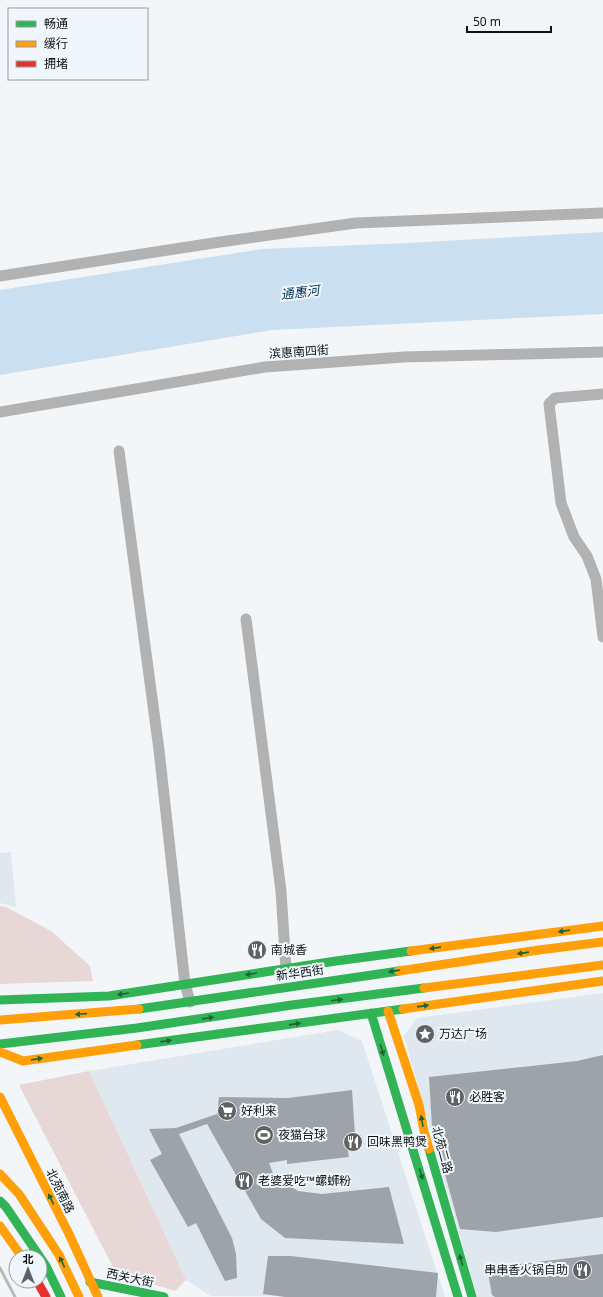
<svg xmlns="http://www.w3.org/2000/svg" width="603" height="1297" viewBox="0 0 603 1297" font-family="'Noto Sans','Noto Sans SC',sans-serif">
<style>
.built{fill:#dfe7ef}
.green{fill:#e7d7d6}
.water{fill:#cadff0}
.building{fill:#9da3a8}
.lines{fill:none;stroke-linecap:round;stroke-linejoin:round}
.street{stroke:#b2b2b2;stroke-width:11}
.fast{stroke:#30b455;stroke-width:9}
.slow{stroke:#ff9f0a;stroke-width:9}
.jam{stroke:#e5322d;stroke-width:9}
.rail{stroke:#b8baba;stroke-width:3}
.oneway{fill:#206334}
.labels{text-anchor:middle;stroke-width:4;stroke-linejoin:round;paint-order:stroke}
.street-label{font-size:12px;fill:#101214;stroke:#f0f7fc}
.poi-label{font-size:12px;fill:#101214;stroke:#f0f7fc;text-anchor:start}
.water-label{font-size:13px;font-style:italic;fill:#013151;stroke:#f0f7fc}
</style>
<rect width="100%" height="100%" fill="#f3f6f9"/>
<path class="built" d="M10 852H11L16 907 0 903V853Z
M603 993V1297H477L404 1036 417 1018Z
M338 1030 362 1041 445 1297 211 1296 186 1280 89 1071Z"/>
<path class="green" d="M0 906 6 907 51 931 90 966 93 981 0 984Z
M89 1071 186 1280 175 1291 116 1273 19 1085Z"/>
<path class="water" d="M603 232V314L272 330 0 375V290L262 249 408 243Z"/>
<path class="building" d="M603 1055V1217L496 1232 460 1229 432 1127 429 1077 577 1061Z
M352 1090 356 1150 348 1151 349 1157 287 1164V1160L269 1163 274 1176 298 1191 322 1194 389 1187 404 1244 285 1238 261 1219 207 1124 179 1134 232 1238 236 1254 237 1278 225 1281 196 1223 188 1227 150 1160 162 1154 149 1129 176 1128 217 1114 219 1097 288 1098Z
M603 1254V1297H495L492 1295 487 1268Z
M268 1256H291L438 1273 436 1297H285L263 1294Z"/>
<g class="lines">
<path class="street" d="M0 276 220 242 356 223 603 213
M603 394 555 398 549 404 561 503 574 537 587 556 596 579 603 637
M0 412 265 367 404 357 603 352
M119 451 159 750 185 984 190 1002
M246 619 281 891 286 969"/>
<path class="fast" d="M0 1000 109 996 336 961 411 951
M139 1009 399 971
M371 1013 458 1297
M0 1044 137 1028 292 1005 424 988
M137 1045 403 1009
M429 1149 472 1297
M0 1201 6 1207 46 1266 61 1297
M90 1282 164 1297"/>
<path class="slow" d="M411 951 603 926
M399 971 539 950 603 942
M424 988 603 965
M403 1009 603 981
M388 1011 419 1105 424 1131 429 1149
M0 1020 139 1009
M0 1052 23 1061 137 1045
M0 1097 69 1234 98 1297
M0 1174 19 1194 59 1255 79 1297
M0 1226 22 1257"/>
<path class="jam" d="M37 1281 46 1297"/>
<path class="rail" d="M0 1268 15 1297"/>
</g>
<defs><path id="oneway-solid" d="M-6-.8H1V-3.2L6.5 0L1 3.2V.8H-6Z"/></defs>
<g class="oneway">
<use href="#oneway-solid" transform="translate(564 931) rotate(172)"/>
<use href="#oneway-solid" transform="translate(435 948) rotate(172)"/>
<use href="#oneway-solid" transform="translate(523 953) rotate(172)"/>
<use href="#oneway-solid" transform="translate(394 971) rotate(172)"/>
<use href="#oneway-solid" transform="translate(251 974) rotate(171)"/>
<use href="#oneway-solid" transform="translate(123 994) rotate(171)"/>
<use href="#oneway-solid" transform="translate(337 1000) rotate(-7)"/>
<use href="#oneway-solid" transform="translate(423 1006) rotate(-8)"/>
<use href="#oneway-solid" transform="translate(81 1014) rotate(176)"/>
<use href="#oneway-solid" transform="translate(208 1018) rotate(-8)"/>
<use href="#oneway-solid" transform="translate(295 1024) rotate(-8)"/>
<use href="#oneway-solid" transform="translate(166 1041) rotate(-8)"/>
<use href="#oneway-solid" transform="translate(382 1050) rotate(73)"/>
<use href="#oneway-solid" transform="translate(37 1059) rotate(-8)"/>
<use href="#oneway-solid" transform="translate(422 1121) rotate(-100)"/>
<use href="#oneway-solid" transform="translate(421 1174) rotate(73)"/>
<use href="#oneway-solid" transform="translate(51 1199) rotate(-116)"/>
<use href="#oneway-solid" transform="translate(461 1260) rotate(-106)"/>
<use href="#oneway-solid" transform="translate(62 1262) rotate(-116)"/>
</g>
<defs>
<symbol id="restaurant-disc" viewBox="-11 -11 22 22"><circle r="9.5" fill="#5f6264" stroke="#f0f7fc"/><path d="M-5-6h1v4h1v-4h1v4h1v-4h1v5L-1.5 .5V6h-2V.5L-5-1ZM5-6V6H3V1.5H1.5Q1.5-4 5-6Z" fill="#fff"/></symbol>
<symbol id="sight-disc" viewBox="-11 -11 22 22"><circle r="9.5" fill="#5f6264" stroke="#f0f7fc"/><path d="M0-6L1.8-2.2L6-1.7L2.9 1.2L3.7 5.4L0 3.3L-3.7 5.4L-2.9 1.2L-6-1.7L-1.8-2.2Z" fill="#fff"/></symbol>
<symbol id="supermarket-disc" viewBox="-11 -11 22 22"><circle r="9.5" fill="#5f6264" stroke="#f0f7fc"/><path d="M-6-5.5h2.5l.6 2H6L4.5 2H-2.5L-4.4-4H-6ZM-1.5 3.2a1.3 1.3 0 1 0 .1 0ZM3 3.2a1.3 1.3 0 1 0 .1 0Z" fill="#fff"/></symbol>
<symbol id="stadium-disc" viewBox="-11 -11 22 22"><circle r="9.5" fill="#5f6264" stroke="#f0f7fc"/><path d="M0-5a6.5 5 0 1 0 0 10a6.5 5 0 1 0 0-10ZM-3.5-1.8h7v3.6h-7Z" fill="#fff"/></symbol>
</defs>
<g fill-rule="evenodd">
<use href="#restaurant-disc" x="246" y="939" width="22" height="22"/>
<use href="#sight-disc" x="414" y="1023" width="22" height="22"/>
<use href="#restaurant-disc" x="444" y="1086" width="22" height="22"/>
<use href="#supermarket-disc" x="216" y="1100" width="22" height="22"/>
<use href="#stadium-disc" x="253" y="1124" width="22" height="22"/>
<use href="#restaurant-disc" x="342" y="1131" width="22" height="22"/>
<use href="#restaurant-disc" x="233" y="1170" width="22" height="22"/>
<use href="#restaurant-disc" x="571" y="1259" width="22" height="22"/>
</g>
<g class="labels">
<g class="street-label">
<text transform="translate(299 352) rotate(-4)" y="4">滨惠南四街</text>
<text transform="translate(300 973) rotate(-8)" y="4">新华西街</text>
<text transform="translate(442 1150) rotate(75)" y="4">北苑二路</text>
<text transform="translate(60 1191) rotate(64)" y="4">北苑南路</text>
<text transform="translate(130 1278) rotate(12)" y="4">西关大街</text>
</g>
<g class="poi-label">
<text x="271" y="954">南城香</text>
<text x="439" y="1038">万达广场</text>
<text x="469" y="1101">必胜客</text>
<text x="241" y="1115">好利来</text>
<text x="278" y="1139">夜猫台球</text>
<text x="367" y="1146">回味黑鸭煲</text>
<text x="258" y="1185">老婆爱吃™螺蛳粉</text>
<text x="568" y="1274" text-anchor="end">串串香火锅自助</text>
</g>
<g class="water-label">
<text transform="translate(300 292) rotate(-7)" y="5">通惠河</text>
</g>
</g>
<rect x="8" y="8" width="140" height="72" fill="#f0f7fc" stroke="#969b9f"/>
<rect x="16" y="21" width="20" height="6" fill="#30b455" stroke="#969b9f"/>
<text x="44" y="28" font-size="12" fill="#101214">畅通</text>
<rect x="16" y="41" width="20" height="6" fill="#ff9f0a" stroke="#969b9f"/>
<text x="44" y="48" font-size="12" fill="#101214">缓行</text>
<rect x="16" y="61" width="20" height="6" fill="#e5322d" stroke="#969b9f"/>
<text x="44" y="68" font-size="12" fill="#101214">拥堵</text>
<g transform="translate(28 1269)"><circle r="19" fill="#f0f7fc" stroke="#969b9f"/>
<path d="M0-3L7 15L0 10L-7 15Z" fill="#5f6264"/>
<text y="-6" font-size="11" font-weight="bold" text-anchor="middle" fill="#101214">北</text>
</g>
<path d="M467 26v6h84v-6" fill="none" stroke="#101214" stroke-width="2"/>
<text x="473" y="26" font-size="12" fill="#101214" stroke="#f0f7fc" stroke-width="3" paint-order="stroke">50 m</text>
</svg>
